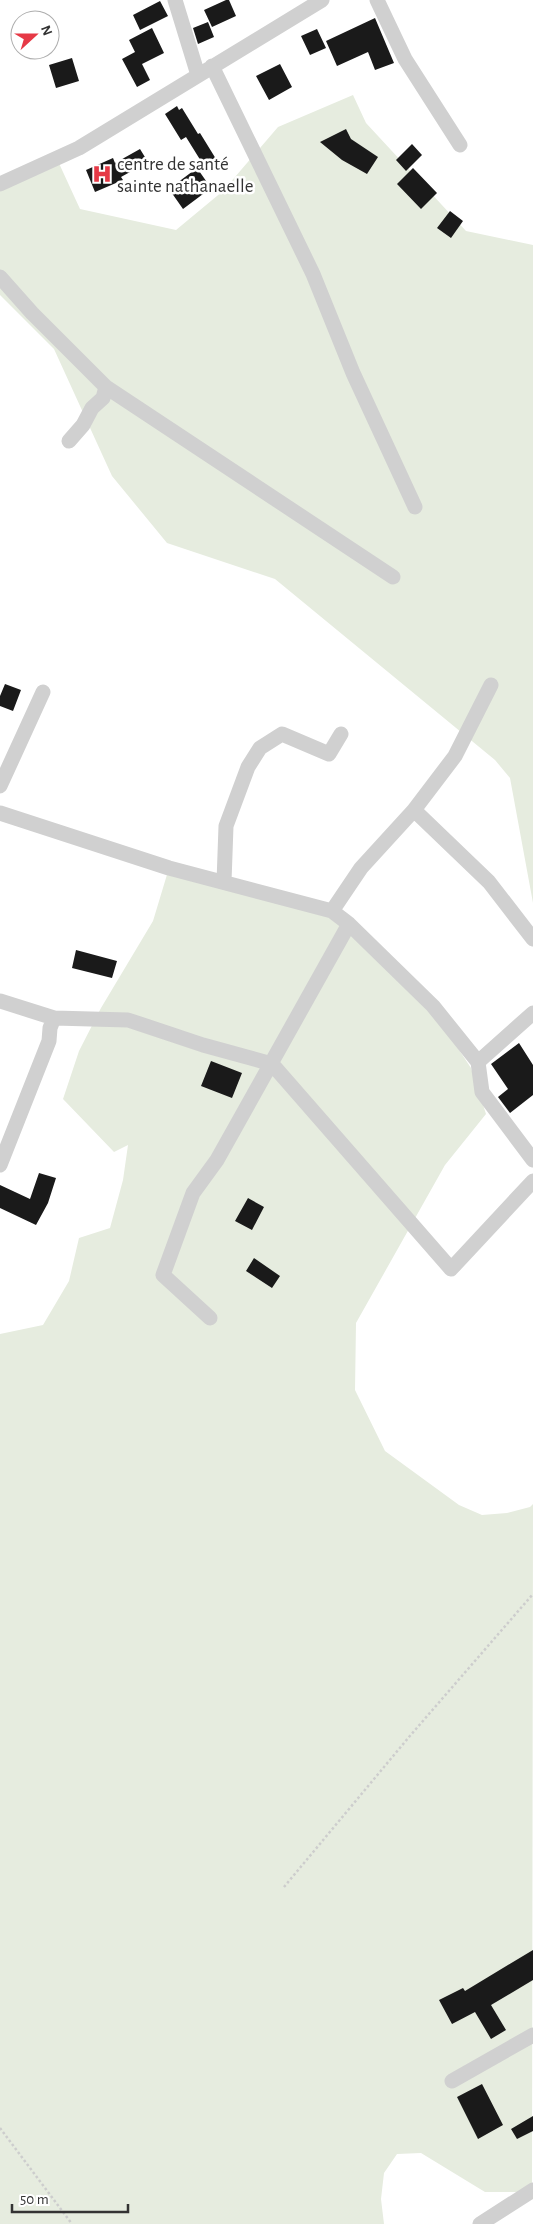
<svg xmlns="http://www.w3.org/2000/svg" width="533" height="2224" viewBox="0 0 533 2224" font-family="'Alegreya Sans',sans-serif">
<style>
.green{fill:#e6ecdf}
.building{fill:#1a1a1a}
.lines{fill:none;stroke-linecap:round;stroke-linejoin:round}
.path{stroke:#cdcdcd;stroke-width:2.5;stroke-dasharray:2.5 2.5;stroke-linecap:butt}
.minor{stroke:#d0d0d0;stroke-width:15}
.labels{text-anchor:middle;stroke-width:5;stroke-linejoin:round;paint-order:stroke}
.poi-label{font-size:19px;fill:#333;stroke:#fff;text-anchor:start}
</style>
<rect width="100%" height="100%" fill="#fff"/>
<path class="green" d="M353 95 366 123 466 231 533 245V903L510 778 495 760 275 579 167 543 112 476 54 349 0 295V186L57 159 80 209 176 230 223 191 278 127Z
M169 868 340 913 424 997 471 1068 486 1114 445 1165 356 1323 355 1390 385 1451 459 1505 482 1515 507 1513 530 1507 533 1504 532 2192H485L421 2153 397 2154 384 2173 381 2199 384 2224H0V1334L43 1325 69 1281 79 1238 110 1228 123 1180 128 1145 114 1152 63 1099 79 1051 101 1008 153 921Z"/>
<path class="building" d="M226 0H229L236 16 212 27 204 10Z
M160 1 168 16 140 30 133 15Z
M375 18 394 63 375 70 368 52 337 66 326 41Z
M208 22 214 37 198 44 193 28Z
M152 28 164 53 142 64 150 80 137 87 122 59 135 52 129 40Z
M317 29 326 48 310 55 301 36Z
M72 58 79 81 56 88 49 65Z
M280 64 292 87 269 100 256 76Z
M177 106 179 110 182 108 198 134 200 133 216 159 204 166 186 137 181 140 165 114Z
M346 129 351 139 378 157 367 174 342 160 320 142Z
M412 144 422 155 406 171 396 160Z
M140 149 148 162 121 177 123 180 95 192 86 170 113 158 115 163Z
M197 168 211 188 183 209 169 189Z
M413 168 437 193 421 209 397 184Z
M450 211 463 221 451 238 437 228Z
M5 684 21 690 13 711 0 706V696Z
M76 950 117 961 112 978 72 968Z
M519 1043 533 1065V1095L510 1113 498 1097 508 1089 491 1064Z
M211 1061 242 1073 232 1098 201 1086Z
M39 1173 56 1178 48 1203 36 1225 0 1208V1185L30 1199Z
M248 1198 264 1207 252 1230 235 1221Z
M254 1258 280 1276 272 1288 246 1271Z
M533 1950V1980L491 2005 506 2030 491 2039 475 2012 452 2024 439 2000 463 1988 465 1991Z
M482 2084 503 2125 478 2139 457 2097Z
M533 2116V2131L517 2139 511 2129Z"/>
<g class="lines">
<path class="path" d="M284 1887 409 1737 533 1594
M0 2128 72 2224"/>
<path class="minor" d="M175 0 198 75
M377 0 405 59 460 145
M212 66 313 274 353 373 415 507
M0 184 79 148 322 0
M0 277 32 313 106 387 103 398 92 408 83 425 69 441
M106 387 393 577
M0 786 43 692
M414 810 489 882 533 939
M0 813 169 868 332 911 349 924 433 1006 478 1062 482 1092 533 1160
M224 882 226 826 248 767 260 748 282 734 329 754 341 734
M332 911 361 868 414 810 455 756 491 685
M0 1001 54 1018 50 1028 49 1041 0 1165
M54 1018 128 1020 203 1045 272 1064 451 1269 533 1181
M478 1062 533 1013
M210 1318 163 1275 193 1193 217 1160 349 924
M452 2081 533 2035
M480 2224 533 2190"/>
</g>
<defs>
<symbol id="hospital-bare" viewBox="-9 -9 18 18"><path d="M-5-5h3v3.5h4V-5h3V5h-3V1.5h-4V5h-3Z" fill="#e63946" stroke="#fff" stroke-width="2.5" paint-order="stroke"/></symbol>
</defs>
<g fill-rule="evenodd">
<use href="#hospital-bare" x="88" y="160" width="28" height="28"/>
</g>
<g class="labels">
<g class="poi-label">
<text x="117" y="170">centre de santé<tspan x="117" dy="22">sainte nathanaelle</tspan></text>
</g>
</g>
<g transform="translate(35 35) rotate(69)"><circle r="24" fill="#ffffff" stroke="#adadad"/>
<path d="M0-4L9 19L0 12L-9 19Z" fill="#e63946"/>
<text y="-8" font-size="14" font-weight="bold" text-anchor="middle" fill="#333333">N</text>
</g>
<path d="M12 2204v8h116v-8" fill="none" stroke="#333333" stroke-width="2.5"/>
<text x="20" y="2204" font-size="15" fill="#333333" stroke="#ffffff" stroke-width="4" paint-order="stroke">50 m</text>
</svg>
